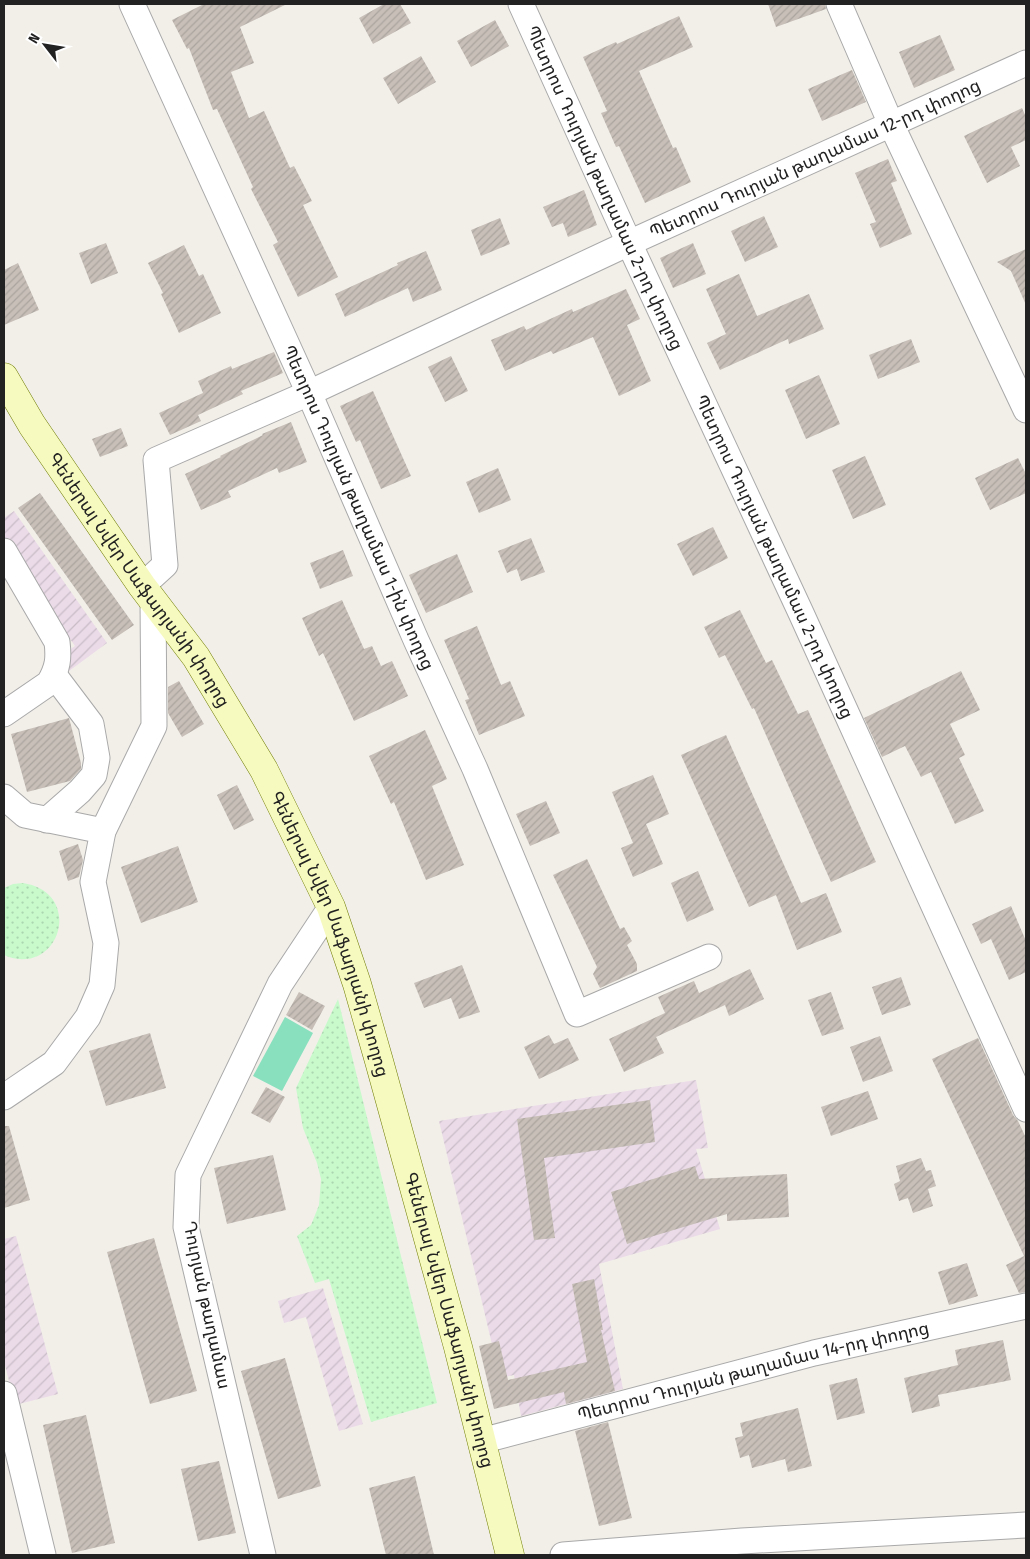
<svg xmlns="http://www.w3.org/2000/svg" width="1030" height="1559" viewBox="0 0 1030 1559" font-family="'Fira Sans Condensed','Noto Sans Armenian',sans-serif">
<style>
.industrial{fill:url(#industrial-furrows)}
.park{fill:url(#park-dots)}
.pitch{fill:#88e0be}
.building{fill:url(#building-hatch)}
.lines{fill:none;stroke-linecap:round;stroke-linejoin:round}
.street-casing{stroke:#a9a9a9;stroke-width:27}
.secondary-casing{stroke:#707d05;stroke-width:29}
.street{stroke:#fff;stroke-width:25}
.secondary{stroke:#f7fabf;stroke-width:28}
.labels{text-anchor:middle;stroke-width:4.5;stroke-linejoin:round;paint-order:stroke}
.street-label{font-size:18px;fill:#222;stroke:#fff}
</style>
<defs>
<pattern id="industrial-furrows" width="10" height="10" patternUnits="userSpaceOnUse" patternTransform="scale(1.25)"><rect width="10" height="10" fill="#ebdbe8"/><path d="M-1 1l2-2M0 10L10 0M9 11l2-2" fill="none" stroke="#c9bcc7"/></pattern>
<pattern id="park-dots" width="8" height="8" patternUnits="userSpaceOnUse" patternTransform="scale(1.25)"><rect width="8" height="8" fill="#c8facc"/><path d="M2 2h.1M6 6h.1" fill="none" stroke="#acd6af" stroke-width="1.8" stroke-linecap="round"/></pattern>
<pattern id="building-hatch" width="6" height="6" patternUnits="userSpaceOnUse" patternTransform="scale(1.25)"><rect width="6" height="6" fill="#c7bfb8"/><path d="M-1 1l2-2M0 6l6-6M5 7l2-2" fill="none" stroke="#aba49e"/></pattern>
</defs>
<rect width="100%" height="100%" fill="#f2efe9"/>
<path class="industrial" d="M14 511 107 643 69 671 59 657 75 646 4 545V518Z
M696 1080 708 1148 696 1149 720 1229 599 1264 623 1389 521 1416 514 1375 500 1378 439 1121Z
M16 1236 58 1394 15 1405 4 1361V1239Z
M323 1288 363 1424 339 1431 306 1317 284 1323 278 1301Z"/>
<path class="park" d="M23 883C86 893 59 979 4 955V888L13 884Z
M338 999 437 1403 371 1422 329 1279 315 1283 297 1236 311 1225 319 1205 321 1179 317 1163 303 1128 296 1088Z"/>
<path class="pitch" d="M285 1017 313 1033 282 1091 253 1076Z"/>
<path class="building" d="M204 4H287L240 27 254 63 231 72 249 118 264 111 290 168 294 166 312 201 303 205 338 277 298 297 273 245 278 242 251 189 253 187 217 109 213 110 189 48 187 49 172 20Z
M384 4H400L411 23 373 44 359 18Z
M768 4H825L826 9 776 27Z
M679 16 693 47 639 71 673 148 676 147 691 182 645 203 619 146 616 147 601 113 607 111 583 57 616 42 617 44Z
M495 20 509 46 471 67 457 41Z
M940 35 955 70 914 88 899 52Z
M421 56 436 82 398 104 383 78Z
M852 70 866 102 822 121 808 89Z
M1022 108 1026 117V140L1011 147 1020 166 987 183 964 136Z
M888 159 897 181 891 183 912 234 880 248 870 224 876 222 855 173Z
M584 190 597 225 568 237 563 223 552 227 543 207Z
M764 216 778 247 745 262 731 231Z
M500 218 510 244 481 256 471 230Z
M106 243 118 273 91 284 79 253Z
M693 243 706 274 673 288 660 258Z
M184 245 199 276 203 274 221 313 179 333 161 294 163 293 148 263Z
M1026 249V305L1011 271 997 262Z
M426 251 442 290 413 302 408 288 345 317 335 294 398 265 397 263Z
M18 263 39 310 4 325V270Z
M739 274 757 316 809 294 824 329 789 344 788 339 720 370 707 343 726 334 706 289Z
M626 289 640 319 627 325 651 381 619 396 593 337 553 354 551 351 505 371 491 340 524 326 526 330 572 309 573 312Z
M911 339 920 362 878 379 869 355Z
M274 352 283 373 241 391 243 394 198 415 201 421 170 435 159 413 203 393 198 381 231 366 232 369Z
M451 356 468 391 445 402 428 367Z
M819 375 840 424 806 439 785 390Z
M373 391 411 476 381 489 360 440 356 442 340 406Z
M291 422 307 462 279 473 277 468 228 491 231 497 201 510 185 474 221 457 220 456 263 435 262 434Z
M121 428 128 446 100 457 92 439Z
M865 456 886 505 853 519 832 470Z
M1018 458 1026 474V493L990 510 975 478Z
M498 468 511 500 479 513 466 482Z
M40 493 134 625 112 640 18 508Z
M713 527 728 558 693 576 677 544Z
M531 538 545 572 521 581 517 569 507 573 498 551Z
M343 550 353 576 320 589 310 563Z
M457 554 473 592 426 613 409 575Z
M342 600 364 649 372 646 381 666 392 661 408 696 354 721 323 653 319 656 302 618Z
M740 610 766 663 772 660 798 714 808 710 876 862 831 882 754 708 752 709 725 655 719 658 704 627Z
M477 626 501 685 510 681 525 716 479 735 465 700 469 699 444 640Z
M961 671 980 710 950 724 965 755 959 758 984 811 955 824 931 772 921 777 905 746 882 757 864 718Z
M179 681 204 724 182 737 168 713V687Z
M69 718 81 763V769L70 781 27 792 11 734Z
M425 730 447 779 432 786 464 865 426 880 394 802 391 804 369 756Z
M726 735 801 903 826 893 842 932 797 950 776 895 749 907 681 755Z
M653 775 669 814 646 824 663 864 633 877 621 848 633 843 612 792Z
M237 785 254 820 234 830 217 795Z
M546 801 560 833 530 846 516 814Z
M78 844 83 860 79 877 68 881 59 851Z
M178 846 198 902 141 923 121 867Z
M587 859 620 929 624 927 632 941 627 945 637 964V971L600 988 593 974 597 967 553 875Z
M698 871 714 910 687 922 671 883Z
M1011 906 1026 941V972L1009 980 991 939 981 944 972 924Z
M462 965 480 1012 459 1019 451 998 424 1008 414 983Z
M750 969 764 999 729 1016 725 1005 656 1037 664 1053 624 1072 609 1039 665 1013 658 997 694 981 699 993Z
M901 977 911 1005 882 1015 872 987Z
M299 992 325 1006 312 1030 286 1015Z
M831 992 844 1029 822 1036 808 1000Z
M150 1033 166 1088 106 1106 89 1051Z
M549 1035 554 1044 568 1038 579 1060 539 1079 524 1047Z
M880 1036 893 1071 863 1082 850 1047Z
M978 1038 1013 1115 1018 1121 1026 1138V1292L1019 1293 1006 1265 1024 1256 932 1059Z
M266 1087 285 1097 270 1123 251 1113Z
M868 1091 878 1119 831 1136 821 1107Z
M650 1100 655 1142 544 1158 555 1238 534 1240 517 1119Z
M4 1126H9L30 1200 4 1208Z
M273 1155 286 1210 227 1224 214 1168Z
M921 1158 926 1171 931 1170 936 1186 928 1189 933 1206 913 1213 908 1198 899 1201 894 1184 900 1181 896 1166Z
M695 1166 699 1179 787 1174 789 1217 727 1221V1214L627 1244 611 1192Z
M154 1238 197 1391 150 1404 107 1252Z
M967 1263 978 1296 949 1305 938 1272Z
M594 1279 603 1330H601L615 1391 566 1404 564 1392 494 1409 479 1346 499 1341 508 1380 587 1362 572 1284Z
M1003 1340 1011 1380 938 1395 940 1406 912 1413 904 1378 958 1365 955 1350Z
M285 1358 321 1486 278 1499 241 1371Z
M857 1378 865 1413 837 1420 829 1385Z
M798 1408 812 1466 788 1472 785 1459 752 1468 749 1455 740 1458 735 1438 743 1436 740 1423Z
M86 1415 115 1543 72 1553 43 1425Z
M608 1422 632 1518 599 1526 575 1431Z
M219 1461 236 1533 198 1541 181 1469Z
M415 1476 434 1555H386L369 1488Z"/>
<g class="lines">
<defs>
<g id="street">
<path id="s1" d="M132 4 309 393 416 640 475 769 577 1014 709 957"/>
<path id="s2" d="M521 4 629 243 801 613 1026 1109"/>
<path d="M839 4 891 124 1026 410"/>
<path id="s3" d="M142 586 165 565 156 460 309 393 629 243 1026 63"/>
<path d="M4 714 49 683C58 668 59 658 57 642L4 551"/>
<path d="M4 797 25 815 103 831"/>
<path d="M47 820 80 791 94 775 97 758 91 724 54 675"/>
<path d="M4 1097 54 1063 88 1017 102 985 106 943 93 882 103 831 154 726 153 600"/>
<path d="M4 1394 43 1555"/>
<path id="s4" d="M481 1441 814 1353 1026 1306"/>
<path d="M263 1555 186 1227 188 1175 280 984 331 907"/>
<path d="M563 1555 742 1541 1026 1525"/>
</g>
<g id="secondary">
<path id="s5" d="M4 377 32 425 142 586 196 657 264 770 331 907 357 984 379 1061 458 1347 510 1555"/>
</g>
</defs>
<use href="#street" class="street-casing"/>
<use href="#secondary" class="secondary-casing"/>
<use href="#street" class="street"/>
<use href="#secondary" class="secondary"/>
</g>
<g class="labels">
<g class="street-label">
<text dy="6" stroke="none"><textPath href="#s3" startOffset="861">Պետրոս Դուրյան թաղամաս 12-րդ փողոց</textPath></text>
<text dy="6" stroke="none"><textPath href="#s2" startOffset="202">Պետրոս Դուրյան թաղամաս 2-րդ փողոց</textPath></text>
<text dy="6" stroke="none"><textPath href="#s1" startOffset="552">Պետրոս Դուրյան թաղամաս 1-ին փողոց</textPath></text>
<text dy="6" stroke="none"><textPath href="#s2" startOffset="608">Պետրոս Դուրյան թաղամաս 2-րդ փողոց</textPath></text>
<text dy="6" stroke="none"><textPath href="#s5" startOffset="244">Գեներալ Նվեր Սաֆարյանի փողոց</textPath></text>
<text dy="6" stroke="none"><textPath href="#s5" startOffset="649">Գեներալ Նվեր Սաֆարյանի փողոց</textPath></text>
<text transform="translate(207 1305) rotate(78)" y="6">Դուրյան թաղամաս</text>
<text dy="6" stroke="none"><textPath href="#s5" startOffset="1054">Գեներալ Նվեր Սաֆարյանի փողոց</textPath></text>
<text dy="6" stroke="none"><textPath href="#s4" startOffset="281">Պետրոս Դուրյան թաղամաս 14-րդ փողոց</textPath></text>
</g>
</g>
<rect width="1030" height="1559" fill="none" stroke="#222222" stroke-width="10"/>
<g transform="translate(45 45) rotate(301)" stroke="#ffffff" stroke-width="4" paint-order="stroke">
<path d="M0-4L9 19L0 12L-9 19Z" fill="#222222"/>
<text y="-8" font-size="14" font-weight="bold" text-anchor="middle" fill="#222222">N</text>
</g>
</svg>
